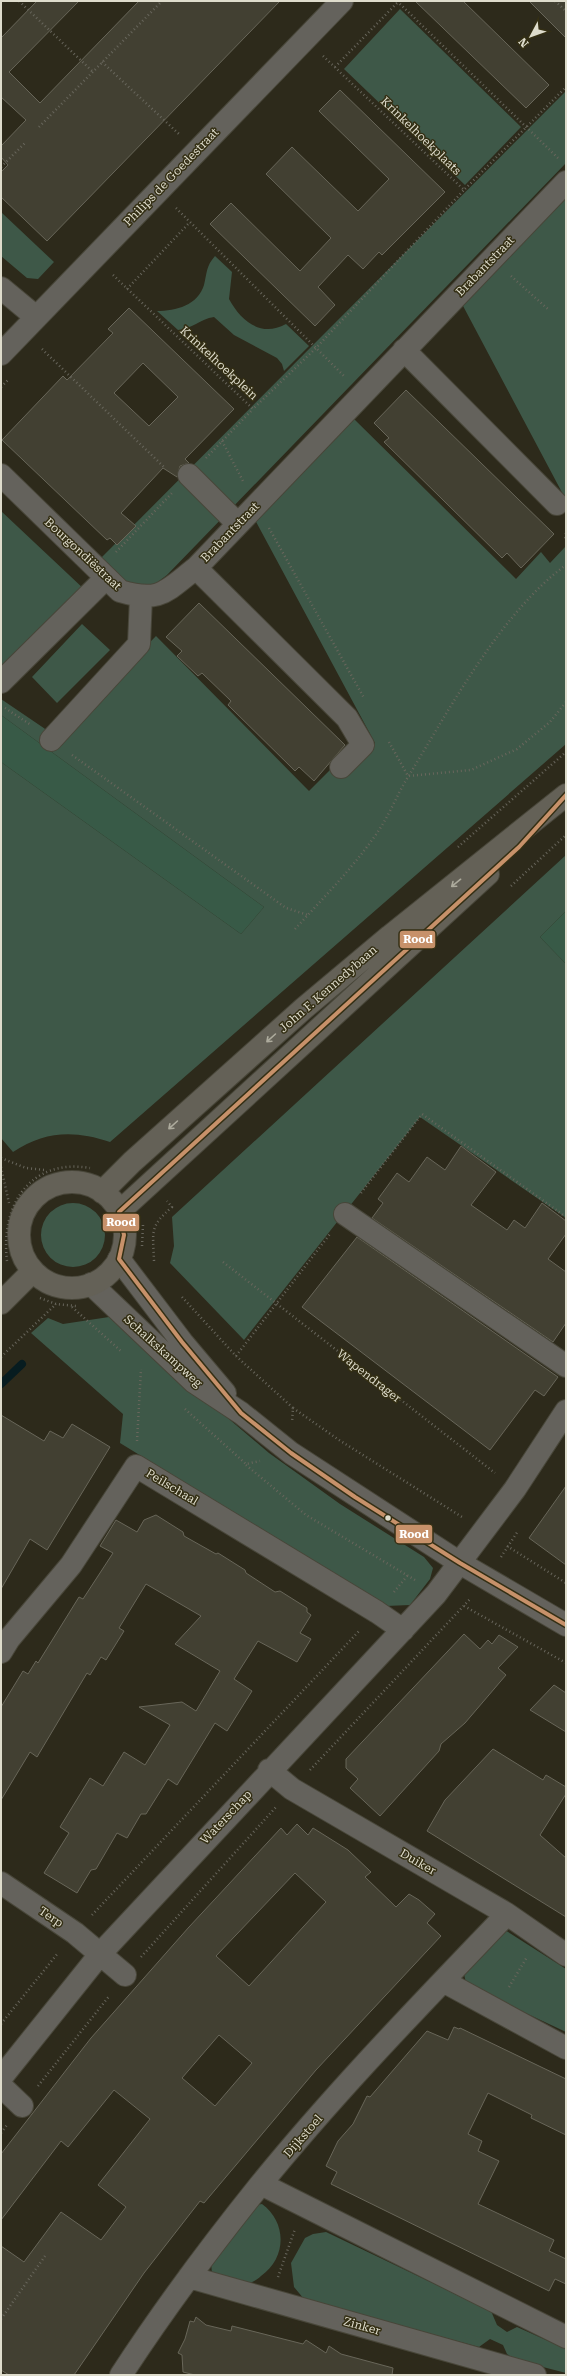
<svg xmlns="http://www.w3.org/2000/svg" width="567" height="2376" viewBox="0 0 567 2376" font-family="'Roboto Serif',serif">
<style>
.green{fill:#3e5848}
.forest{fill:#385a47}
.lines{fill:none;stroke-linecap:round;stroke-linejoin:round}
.stream{stroke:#071c20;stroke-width:8}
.building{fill:#424032;stroke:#686659;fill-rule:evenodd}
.minor-casing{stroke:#484639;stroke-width:24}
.major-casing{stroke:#484639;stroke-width:24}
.path{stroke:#68665c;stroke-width:2.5;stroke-dasharray:1 3;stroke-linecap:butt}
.minor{stroke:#64625c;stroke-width:22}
.major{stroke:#646157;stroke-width:22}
.bus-1-casing{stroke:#342f14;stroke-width:7}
.bus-1{stroke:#c7916a;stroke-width:4}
.oneway{stroke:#adab9d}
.bus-dot{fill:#dedccc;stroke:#342f14;stroke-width:1.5}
.labels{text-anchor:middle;stroke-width:3;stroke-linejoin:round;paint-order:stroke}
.street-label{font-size:12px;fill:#dedccc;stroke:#342f14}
.line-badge{stroke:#342f14;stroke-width:1.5}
.badge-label{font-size:11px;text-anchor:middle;font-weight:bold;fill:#fff}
</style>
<rect width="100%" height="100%" fill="#2d2a1b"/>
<path class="green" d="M400 9 521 127 465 185 344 69Z
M566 91V163L167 575 151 587 127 586 99 560Z
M565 199 566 200V500L462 304Z
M1 212 54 262 38 279 27 278 1 256Z
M215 256 232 272 229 299C241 321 261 338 286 324L309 346 284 371 282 364 277 358 234 335 214 317C200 319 192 329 178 330L157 311C176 311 198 305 204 285 207 273 206 266 215 256Z
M352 417 516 579 541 552 550 563 566 546V744L110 1142C74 1130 45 1131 13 1152L1 1138V762L241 934 264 907 1 715V699L57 737 156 636 309 791 334 766 343 775 375 743 254 518Z
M1 511 85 590 1 674Z
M82 624 110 650 57 703 32 677Z
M566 855V911L540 937 566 964V1218L420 1117 244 1340 170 1263 174 1246 172 1217Z
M41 1235a32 32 0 1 1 64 0a32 32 0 1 1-64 0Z
M109 1317 269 1453 340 1504 424 1557 433 1568 430 1579 410 1605 386 1606 120 1443 123 1414 31 1333 48 1318 63 1324Z
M505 1930 566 1969V2032L470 1987 466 1983 464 1974Z
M262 2204C287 2222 287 2258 261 2276 256 2281 249 2284 242 2284 233 2284 221 2277 212 2274L211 2262 256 2205Z
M326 2232 491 2311 497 2325 507 2332 517 2327 566 2349V2373L516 2360 507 2354 503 2345 490 2339 479 2347 304 2299 294 2287 291 2263 305 2238 313 2234Z"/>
<path class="forest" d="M1 715 264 907 241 934 1 762Z
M566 911V964L540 937Z"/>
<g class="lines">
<path class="stream" d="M1 1384 22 1364"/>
</g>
<path class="building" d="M37 1H79L9 72 40 103 139 1H280L47 241 1 197V172L8 165 1 157V146L26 120 1 97V38Z
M415 1H463L549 85 526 108Z
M529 1H566V38Z
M340 90 445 192 382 255 379 252 363 269 348 255 318 287 335 305 315 326 210 224 231 203 300 271 331 238 266 174 292 147 358 211 389 179 319 111Z
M129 308 234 409 185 459 189 463 180 466 177 477 163 468 121 513 136 526 117 545 110 538 107 540 2 440 63 376 67 380 113 333 108 329ZM143 363 178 397 149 426 114 393Z
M406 390 554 534 521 568 507 553 502 558 384 442 389 438 374 423Z
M199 603 345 745 314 781 299 767 295 771 228 705 231 701 202 673 198 676 177 656 182 651 166 637Z
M461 1146 496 1172 471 1205 507 1230 514 1220 525 1228 542 1203 566 1221V1234L548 1259 566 1272V1323L553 1342 372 1218 383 1203 378 1199 397 1173 409 1182 427 1157 445 1170Z
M357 1237 558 1377 544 1396 535 1390 490 1450 302 1307Z
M1 1415 44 1441 50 1431 63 1438 72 1424 110 1447 47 1550 30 1539 1 1589Z
M566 1486V1565L529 1538Z
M156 1515 183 1532 184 1536 216 1554 218 1553 245 1570 246 1573 275 1592 280 1591 307 1608V1612L311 1615 300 1633 311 1639 297 1662 258 1641 234 1679 252 1691 227 1731 215 1723 177 1785 168 1779 146 1814H141L127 1838 117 1833 96 1869 91 1870 77 1893 44 1873 69 1833 60 1827 90 1778 103 1786 124 1752 145 1765 170 1725 139 1707 182 1702 196 1711 220 1671 175 1644 201 1616 146 1584 119 1628 124 1631 106 1660 101 1657 90 1675 87 1673 37 1757 30 1752 1 1800V1707L23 1671 28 1674 36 1661 38 1663 79 1597 83 1599 113 1553 100 1546 116 1520 137 1532 144 1520Z
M464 1634 480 1649 488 1640 492 1644 499 1635 518 1647 498 1668 506 1675 465 1723 441 1744 439 1751 380 1816 350 1788 358 1779 346 1768V1759Z
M554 1685 566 1693V1732L530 1710Z
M493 1749 543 1780 546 1775 566 1787V1794L540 1835 566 1858V1917L427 1831 445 1800Z
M297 1824 308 1835 313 1828 348 1850 371 1872 365 1877 396 1907 409 1894 419 1900 435 1914 427 1923 441 1936 316 2070 204 2203 200 2201 144 2273 74 2375H9L1 2370V2246L24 2262 61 2212 101 2240 126 2207 98 2185 150 2119 114 2090 68 2147 61 2141 1 2220V2154L91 2038 189 1927 281 1828 287 1835ZM295 1873 326 1902 249 1986 216 1956ZM219 2035 252 2063 215 2106 182 2078Z
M454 2027 459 2029 460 2028 566 2079V2135L531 2118 532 2115 488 2093 468 2134 482 2141 478 2151 499 2161 478 2204 554 2240 549 2251 566 2259V2284L555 2279 549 2291 331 2184 337 2172 326 2166 338 2141 353 2124 367 2096 370 2097 427 2031 448 2040Z
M196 2317 206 2325 231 2331 232 2326 303 2344 306 2340 326 2353 329 2346 341 2354 393 2368 392 2375H195L183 2372 182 2355 178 2353 185 2339 190 2321 194 2322Z"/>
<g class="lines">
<defs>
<path id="minor" d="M1 288 36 317
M404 350 557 504
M1 354 342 1
M1 475 120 591C160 603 165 592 196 568
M189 475 238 524
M1 682 106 578
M51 740 139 644 141 597
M341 767 363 745 347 718 196 568 566 182
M345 1214 566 1366
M119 1259 182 1342 225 1393
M91 1284 194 1382 241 1413 291 1453 460 1563 566 1625
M1 1652 9 1639 71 1565 136 1466 377 1612 403 1630
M269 1770 292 1789 507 1914 566 1955
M1 1883 75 1933 125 1975
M443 1981 566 2048
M1 2078 101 1953 436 1594 515 1489 566 1411
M1 2086 22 2106
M261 2184 566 2337
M189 2277 535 2375
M121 2375C164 2309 211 2246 260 2185 337 2090 423 2002 507 1914"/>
<path id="major" d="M19 1235a53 53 0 1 1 106 0a53 53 0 1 1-106 0Z
M102 1192 132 1162 303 1009 390 936 566 795
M119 1212 488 874
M1 1303 33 1271"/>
</defs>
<use href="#minor" class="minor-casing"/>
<use href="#major" class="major-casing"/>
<path class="path" d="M19 1 93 72
M397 1 558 158
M555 1 566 11
M323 56 464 190 566 87
M102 62 179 134
M335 67 398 2
M39 127 162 1
M1 167 26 142
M176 208 345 377
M113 275 253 409 316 348 464 190
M511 276 549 310
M127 289 190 222
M42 349 165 468
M1 387 9 379
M222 441 243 481
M206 458 253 409
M269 528 364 698
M566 534 564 536 566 538
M116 552 172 493
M5 708 31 725
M389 742 408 776 471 770 517 749 550 722 566 702
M72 755 286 908 308 915
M458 847 566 752
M511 886 566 835
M295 929C325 896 356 865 381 827 391 811 398 793 408 777 449 710 502 611 566 565
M1 1158 26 1168 45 1170
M1 1167 9 1203
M361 1193 422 1114 566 1217
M142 1246 143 1225
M7 1261C0 1203 32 1158 90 1168
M154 1261C153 1231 149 1227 172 1207L167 1201
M223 1262 495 1473
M182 1297 236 1356 293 1408 292 1422
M40 1298 56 1304 76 1306
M72 1307 122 1352
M236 1356 330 1234
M1 1357 56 1304
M293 1408 339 1440 462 1517
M185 1409 246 1464 260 1461
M137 1441 141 1369
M246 1465 306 1515 415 1580
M507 1546 566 1583
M501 1557 518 1531
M394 1592 408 1575
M464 1606 566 1663
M310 1770 471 1598
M92 1915 360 1630
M141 1957 276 1807
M509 1987 527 1957
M1 2024 58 1953
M38 2086 110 1995
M1 2133 7 2125
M278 2277 295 2229
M1 2319 45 2256"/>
<use href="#minor" class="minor"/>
<use href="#major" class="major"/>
<defs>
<path id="bus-1" d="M566 795 519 847 119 1212 124 1235 119 1259 182 1342 241 1413 291 1453 355 1497 460 1563 566 1625"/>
</defs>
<use href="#bus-1" class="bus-1-casing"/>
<use href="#bus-1" class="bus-1"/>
</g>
<defs><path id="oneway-shaft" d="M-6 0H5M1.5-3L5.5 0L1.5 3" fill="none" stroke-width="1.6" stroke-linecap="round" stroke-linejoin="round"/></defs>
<g class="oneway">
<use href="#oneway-shaft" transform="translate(456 883) rotate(141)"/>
<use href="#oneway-shaft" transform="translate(271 1038) rotate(138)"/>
<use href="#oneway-shaft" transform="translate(173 1125) rotate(138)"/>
</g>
<circle class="bus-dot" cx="388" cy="1518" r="3.5"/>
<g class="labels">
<g class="street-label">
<text transform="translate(421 136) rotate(44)" y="4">Krinkelhoekplaats</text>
<text transform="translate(171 177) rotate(-46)" y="4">Philips de Goedestraat</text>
<text transform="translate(485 266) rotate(-46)" y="4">Brabantstraat</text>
<text transform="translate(219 363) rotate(43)" y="4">Krinkelhoekplein</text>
<text transform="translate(230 532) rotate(-46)" y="4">Brabantstraat</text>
<text transform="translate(83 554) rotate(43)" y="4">Bourgondiëstraat</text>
<text transform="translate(328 989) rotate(-41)" y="4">John F. Kennedybaan</text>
<text transform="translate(163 1351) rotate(42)" y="4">Schalkskampweg</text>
<text transform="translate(369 1376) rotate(38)" y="4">Wapendrager</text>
<text transform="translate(172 1487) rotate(31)" y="4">Peilschaal</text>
<text transform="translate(226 1817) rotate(-47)" y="4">Waterschap</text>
<text transform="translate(418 1862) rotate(30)" y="4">Duiker</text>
<text transform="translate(51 1917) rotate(34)" y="4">Terp</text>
<text transform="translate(303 2136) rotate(-49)" y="4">Dijkstoel</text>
<text transform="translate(362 2326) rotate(16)" y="4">Zinker</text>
</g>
</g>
<g class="line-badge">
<rect x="399" y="930" width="37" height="19" rx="4" fill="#c7916a"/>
<rect x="102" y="1213" width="38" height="19" rx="4" fill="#c7916a"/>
<rect x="395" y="1524" width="38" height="20" rx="4" fill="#c7916a"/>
</g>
<g class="badge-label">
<text x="418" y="943">Rood</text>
<text x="121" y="1226">Rood</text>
<text x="414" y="1538">Rood</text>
</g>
<rect width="567" height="2376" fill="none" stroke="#dedccc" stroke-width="4"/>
<g transform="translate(531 36) rotate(229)" stroke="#342f14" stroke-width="3" paint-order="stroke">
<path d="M0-3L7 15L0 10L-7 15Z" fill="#dedccc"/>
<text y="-6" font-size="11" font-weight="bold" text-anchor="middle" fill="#dedccc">N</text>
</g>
</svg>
